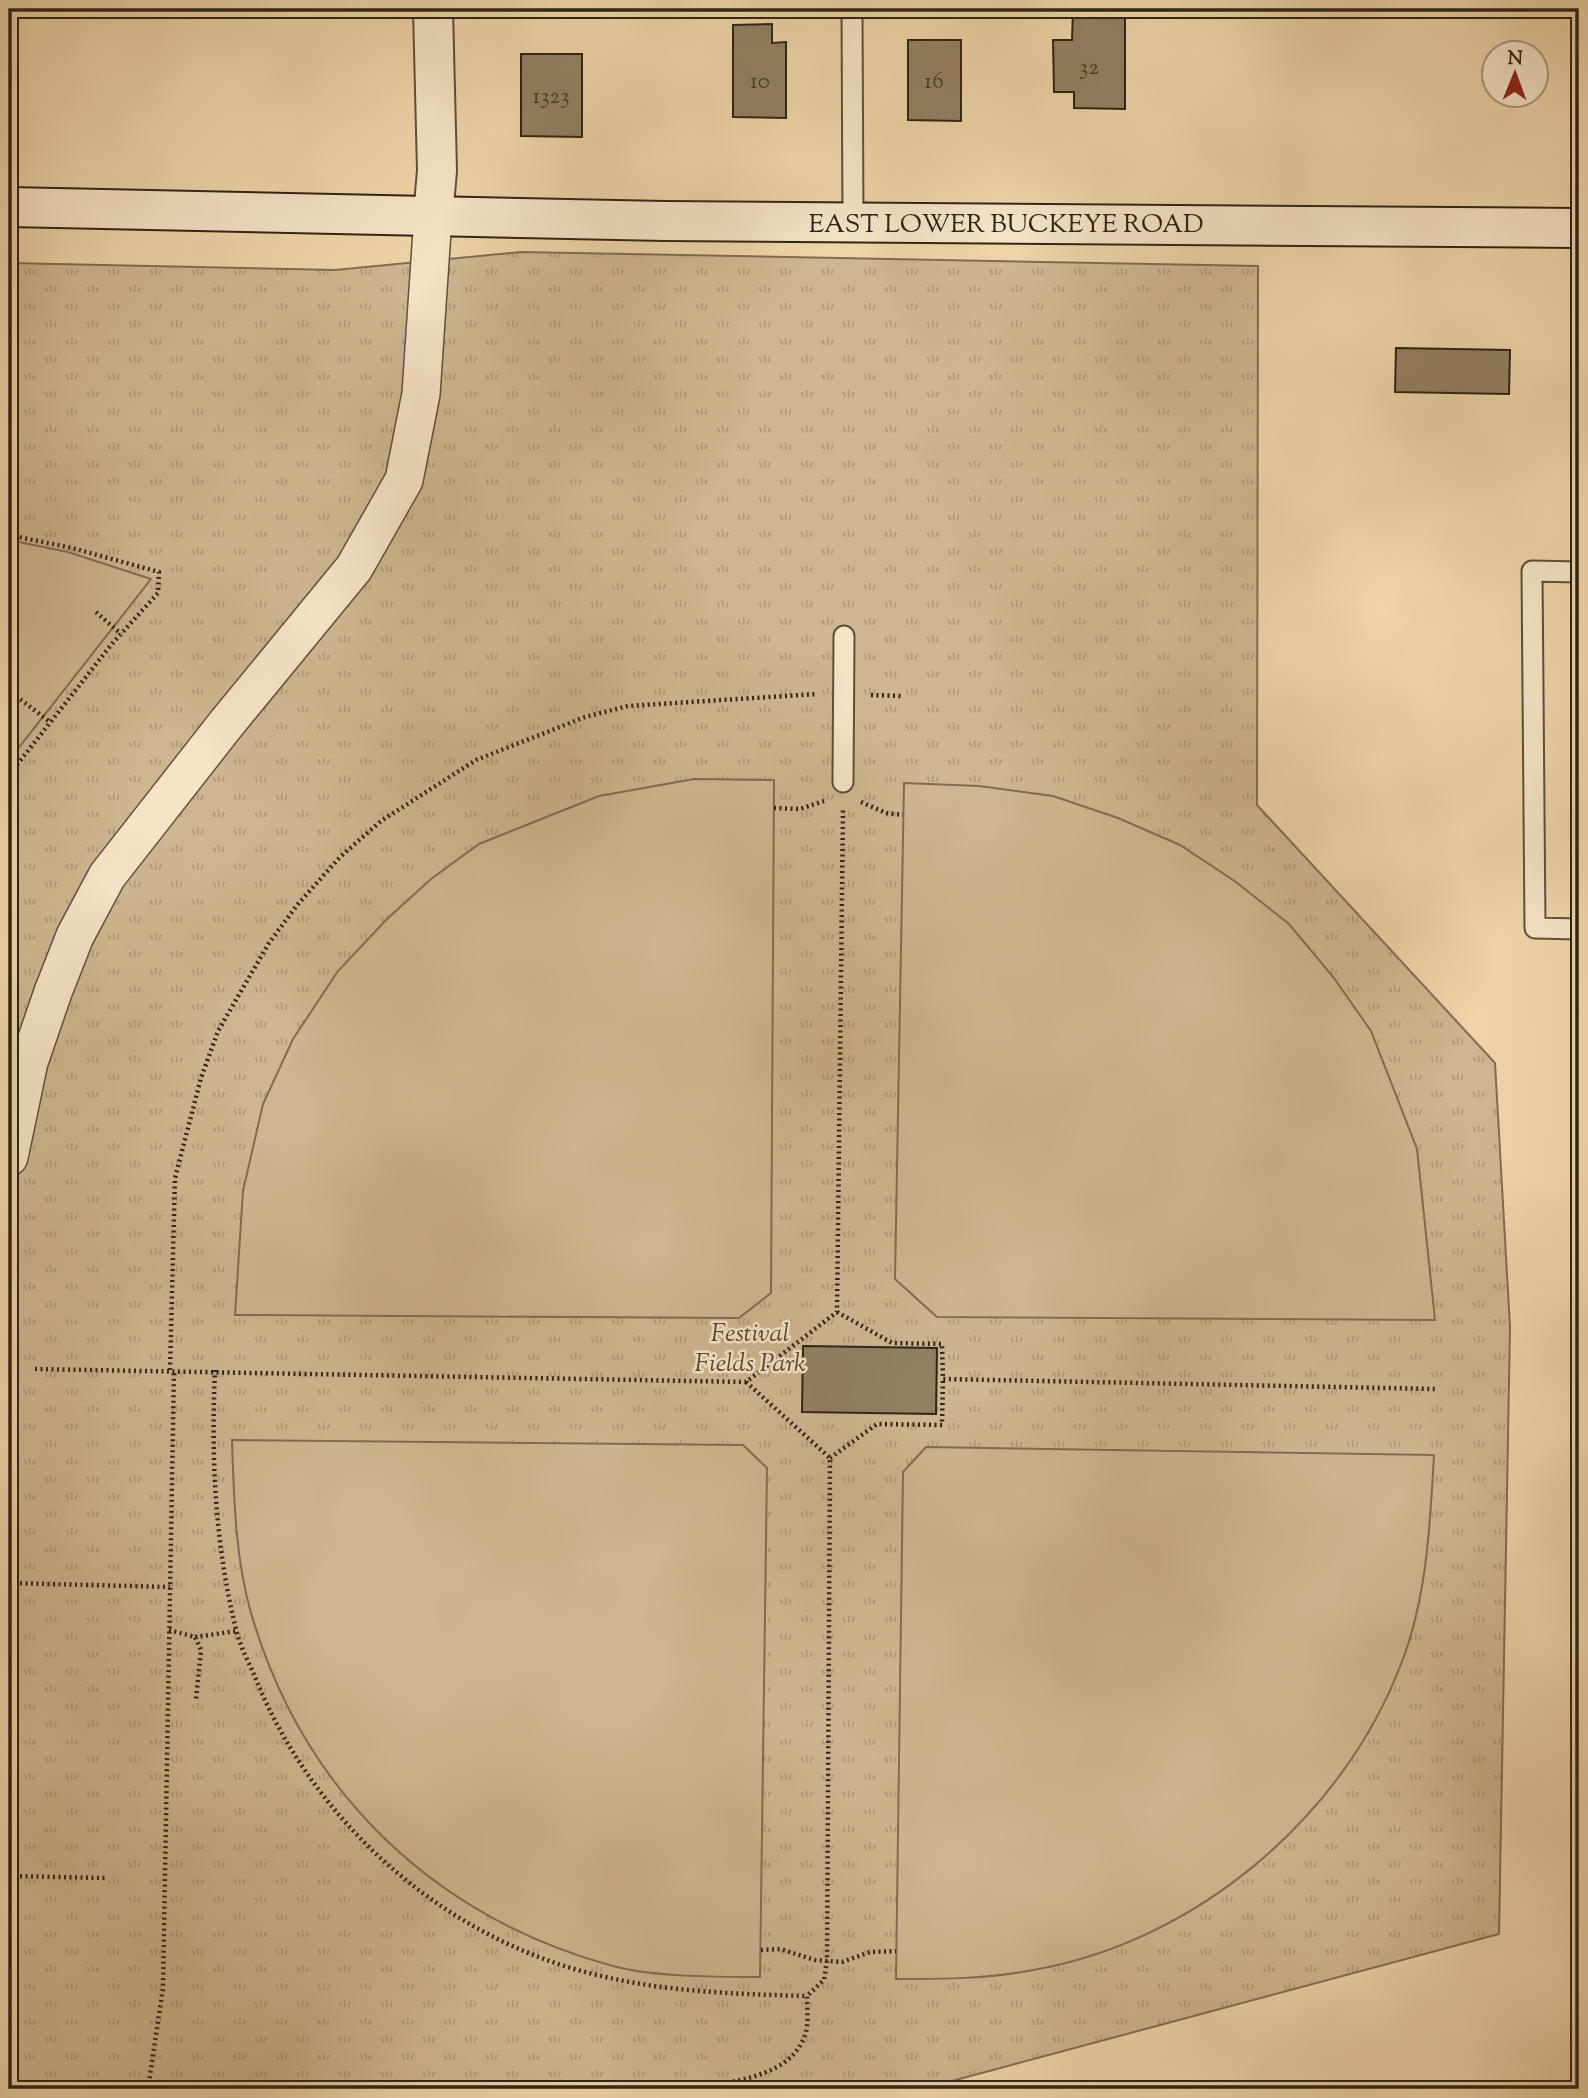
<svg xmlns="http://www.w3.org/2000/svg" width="1588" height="2098" viewBox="0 0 1588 2098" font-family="'Sorts Mill Goudy',serif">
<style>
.grass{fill:url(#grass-tufts);stroke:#7e6e54;stroke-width:2}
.garden{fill:#cdb690;stroke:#7e6e54;stroke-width:2}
.building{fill:#928063;stroke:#2e2518;stroke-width:2}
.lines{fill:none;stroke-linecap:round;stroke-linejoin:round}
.service-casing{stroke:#5e513c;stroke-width:23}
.minor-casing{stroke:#5e513c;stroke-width:40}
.tertiary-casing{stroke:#5e513c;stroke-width:42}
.secondary-casing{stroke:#2e2518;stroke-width:42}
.path{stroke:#2e2518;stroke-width:4.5;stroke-dasharray:2 3.5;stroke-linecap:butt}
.service{stroke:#f4e3c6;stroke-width:19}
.minor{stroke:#f4e3c6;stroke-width:37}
.tertiary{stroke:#f4e3c6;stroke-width:38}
.secondary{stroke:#f4e3c6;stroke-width:38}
.labels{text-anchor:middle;stroke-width:5;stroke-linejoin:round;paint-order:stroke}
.number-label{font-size:23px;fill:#473c2b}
.street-label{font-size:26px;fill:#2e2518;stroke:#f4e3c6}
.park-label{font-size:26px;font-style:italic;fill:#564936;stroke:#f4e3c6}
</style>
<defs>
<pattern id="grass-tufts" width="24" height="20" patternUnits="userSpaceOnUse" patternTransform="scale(1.75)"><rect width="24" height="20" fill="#cdb690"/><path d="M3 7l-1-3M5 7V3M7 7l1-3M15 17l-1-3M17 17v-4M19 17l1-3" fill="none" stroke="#b09c7b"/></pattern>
</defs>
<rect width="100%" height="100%" fill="#eed4a8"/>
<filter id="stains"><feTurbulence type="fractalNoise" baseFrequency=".00286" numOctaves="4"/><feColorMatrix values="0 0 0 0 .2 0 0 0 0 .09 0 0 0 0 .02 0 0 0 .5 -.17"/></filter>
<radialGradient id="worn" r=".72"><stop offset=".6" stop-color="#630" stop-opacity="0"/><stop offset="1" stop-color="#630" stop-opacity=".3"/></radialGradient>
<path class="grass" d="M521 252 1258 266 1257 805 1495 1063 1510 1327 1499 1934 922 2089H9V263L335 270Z"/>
<path class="garden" d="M9 540 68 552 151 579 9 760Z
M694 779 774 780 771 1293 739 1318 235 1315 243 1191 263 1104 293 1039 338 971 387 919 431 879 479 844 599 796Z
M904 783 979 786 1053 796 1118 818 1180 845 1236 882 1289 924 1334 978 1371 1031 1417 1149 1435 1320 937 1317 895 1279Z
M232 1440 743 1445 767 1468 760 1977C718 1977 653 1977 613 1966 434 1917 303 1792 251 1613 235 1557 234 1498 232 1440Z
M926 1447 1434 1455C1430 1525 1427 1598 1401 1664 1343 1817 1196 1942 1033 1970 987 1979 942 1979 896 1979L903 1472Z"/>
<path class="building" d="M1073 9H1125V109L1074 108V92H1054L1053 40H1072Z
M772 24V43L786 42V118L733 117V25Z
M908 40H961V121L908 120Z
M521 54H582V137L521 136Z
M1396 348 1510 350 1509 394 1395 392Z
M803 1346 937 1348 936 1414 802 1412Z"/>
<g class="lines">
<defs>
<path id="service" d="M852 9 853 222
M1579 572 1532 571 1535 928 1579 929
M843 782 844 636"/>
<path id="minor" d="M9 1157 29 1062 53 992 75 936 107 876 226 724 354 568 404 480 421 394 433 216"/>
<path id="tertiary" d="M433 216 437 171 433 9"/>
<path id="secondary" d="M9 207 665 221 1579 228"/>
</defs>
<use href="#service" class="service-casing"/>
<use href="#minor" class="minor-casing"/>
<use href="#tertiary" class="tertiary-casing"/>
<use href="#secondary" class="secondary-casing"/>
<path class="path" d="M9 535 72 548 159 572 158 593 111 645 9 775
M96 612 121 634
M871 695 902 696
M16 696 50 722
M861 802 886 813 903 815
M774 808 800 809 824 801
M837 1312 892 1343 942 1344 943 1379 1435 1389
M35 1369 746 1382 837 1312 843 809
M170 1370 175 1178 201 1078 218 1031 269 943 298 904 340 857 381 821 476 760 585 717 628 706 817 694
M215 1370C211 1459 215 1547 237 1633 241 1648 249 1663 255 1677 313 1822 444 1939 597 1975 666 1992 736 1994 807 1996 807 2008 809 2024 805 2035 790 2079 730 2081 691 2089
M746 1382 830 1458 827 1961 824 1980 807 1996
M830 1458 877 1424 942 1425 943 1379
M9 1583 170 1587
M169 1630 195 1637 201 1650 196 1699
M195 1637 237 1631
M9 1876 105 1878
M761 1950 780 1949 815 1960 842 1962 870 1952 896 1951
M148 2089 163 1988 174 1370"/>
<use href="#service" class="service"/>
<use href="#minor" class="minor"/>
<use href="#tertiary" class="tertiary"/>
<use href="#secondary" class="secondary"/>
</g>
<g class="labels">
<g class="number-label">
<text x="1089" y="74">32</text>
<text x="760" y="88">10</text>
<text x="934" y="88">16</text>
<text x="551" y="103">1323</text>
</g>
<g class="street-label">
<text x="1006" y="232">EAST LOWER BUCKEYE ROAD</text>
</g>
<g class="park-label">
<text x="750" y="1341">Festival<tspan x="750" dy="30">Fields Park</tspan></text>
</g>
</g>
<rect width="1588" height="2098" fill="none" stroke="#eed4a8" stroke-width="35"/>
<rect x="10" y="10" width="1567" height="2077" fill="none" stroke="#2e2518" stroke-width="3.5"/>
<rect x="18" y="18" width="1553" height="2063" fill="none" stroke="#2e2518" stroke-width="2"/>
<g transform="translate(1515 74) rotate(1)"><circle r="33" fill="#f4e3c6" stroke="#a59780" stroke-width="2"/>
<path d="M0-5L12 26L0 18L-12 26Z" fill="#8f2418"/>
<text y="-10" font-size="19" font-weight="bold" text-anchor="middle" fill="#2e2518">N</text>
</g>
<rect width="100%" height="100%" filter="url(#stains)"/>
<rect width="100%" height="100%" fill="url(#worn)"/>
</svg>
